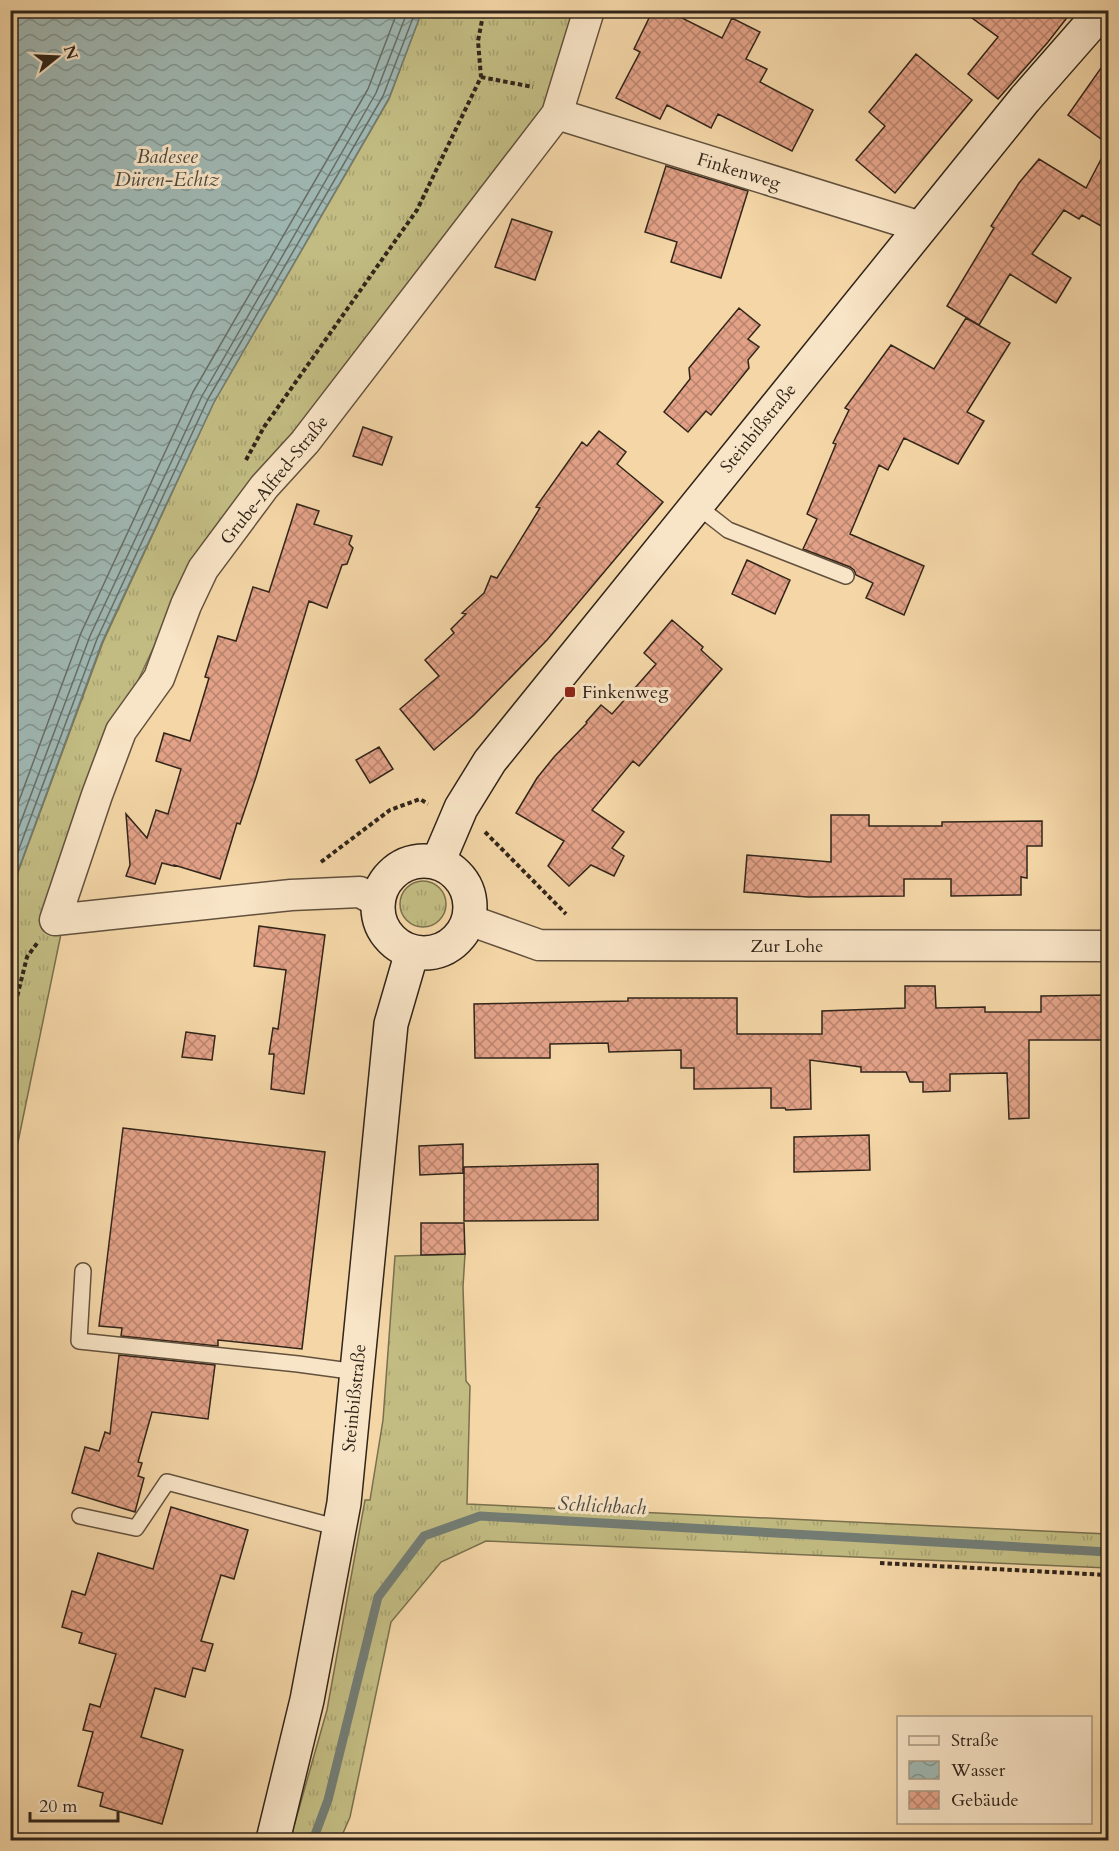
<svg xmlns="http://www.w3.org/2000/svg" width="1119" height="1851" viewBox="0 0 1119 1851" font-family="Cardo,serif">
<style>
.grass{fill:url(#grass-tufts);stroke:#7a704e;stroke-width:1.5}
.water{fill:url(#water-waves);stroke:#737d75;stroke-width:1.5}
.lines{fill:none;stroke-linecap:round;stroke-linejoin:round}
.shore{stroke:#686e66;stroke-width:1.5}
.stream{stroke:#737d75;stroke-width:9}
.building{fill:url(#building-cross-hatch);stroke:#31251a;stroke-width:1.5}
.lane-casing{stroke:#62513d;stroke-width:18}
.street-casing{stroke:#62513d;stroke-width:33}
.secondary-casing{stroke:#31251a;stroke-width:36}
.path{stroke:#31251a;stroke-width:4;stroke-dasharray:4.5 3;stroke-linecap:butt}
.lane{stroke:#f8e4c6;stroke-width:15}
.street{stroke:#f8e4c6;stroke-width:30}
.secondary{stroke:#f8e4c6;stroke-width:33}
.poi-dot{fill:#8f2418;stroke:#f8e4c6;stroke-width:2}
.labels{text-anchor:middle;stroke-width:6;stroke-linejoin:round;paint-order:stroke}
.street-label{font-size:18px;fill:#31251a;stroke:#f8e4c6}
.poi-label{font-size:18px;fill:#31251a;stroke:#f8e4c6;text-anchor:start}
.water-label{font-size:20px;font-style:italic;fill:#4c4a40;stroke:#f8e4c6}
</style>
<defs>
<pattern id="grass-tufts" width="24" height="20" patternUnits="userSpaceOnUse" patternTransform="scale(1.5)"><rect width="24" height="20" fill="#c2bc82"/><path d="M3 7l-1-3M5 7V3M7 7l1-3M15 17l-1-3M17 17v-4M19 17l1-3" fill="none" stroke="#a7a170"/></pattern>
<pattern id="water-waves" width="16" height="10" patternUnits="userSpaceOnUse" patternTransform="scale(1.5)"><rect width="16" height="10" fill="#9fb7b2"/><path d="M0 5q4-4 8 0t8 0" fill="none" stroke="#829590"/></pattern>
<pattern id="building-cross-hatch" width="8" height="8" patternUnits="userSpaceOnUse" patternTransform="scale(1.5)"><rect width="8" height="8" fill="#e3a288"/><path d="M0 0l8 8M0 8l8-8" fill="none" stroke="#b9846e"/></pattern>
</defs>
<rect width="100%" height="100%" fill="#f4d6a7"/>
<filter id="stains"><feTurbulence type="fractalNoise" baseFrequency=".00333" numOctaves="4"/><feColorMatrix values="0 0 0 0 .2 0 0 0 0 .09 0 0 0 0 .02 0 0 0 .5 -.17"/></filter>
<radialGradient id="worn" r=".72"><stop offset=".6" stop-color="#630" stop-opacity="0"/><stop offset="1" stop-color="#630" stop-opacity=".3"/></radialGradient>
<path class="grass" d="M422 11H577L541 125 179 593 88 788 62 929 11 1176V891L103 642 214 402 389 99Z
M400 904a23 23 0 1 1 46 0a23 23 0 1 1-46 0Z
M465 1254 463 1287 466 1381 470 1386 467 1504 1108 1534V1568L486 1541 441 1562 391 1622 350 1817 340 1840H290L327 1710 365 1500H370L383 1420 395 1256Z"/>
<path class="water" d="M11 10 422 11 389 98 214 402 102 642 11 890Z"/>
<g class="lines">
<path class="shore" d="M10 825 81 633 193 392 368 89 398 10
M10 851 90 636 202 396 376 93 408 10
M10 873 97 639 208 399 383 96 416 10"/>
<path class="stream" d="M313 1840 328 1800 378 1597 424 1536 480 1516 1108 1552"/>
</g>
<path class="building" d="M653 10H666L722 38 732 18 760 32 746 59 767 69 760 82 813 110 792 151 718 114 711 128 667 105 660 119 616 98 640 52 634 49Z
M961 10H1073L1048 42 998 99 968 74 998 37Z
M916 54 972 100 895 193 856 160 885 126 869 112Z
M1108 58V144L1068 115Z
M1108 146V213L1101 226 1082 215 1079 219 1064 210 1032 254 1071 278 1056 303 1010 274 979 325 947 306 994 228 991 226 1019 183 1039 159 1086 188Z
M666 166 748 191 721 278 671 262 677 242 645 232Z
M512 219 552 232 535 280 495 267Z
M739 308 760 325 748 339 759 347 748 360 749 368 711 415 706 411 688 432 664 412 690 379 689 368Z
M966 318 1010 343 967 412 984 421 958 464 904 438 888 470 879 465 850 534 924 566 904 615 866 598 873 583 856 575 854 570 850 567 803 549 817 519 807 514 836 444 833 443 849 410 845 408 891 345 934 369Z
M363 427 392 437 382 465 353 456Z
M599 431 626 452 617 464 663 502 547 640 474 715 434 750 400 709 439 676 425 660 454 633 451 629 466 614 462 613 484 593 491 576 497 578 540 508 536 507 582 442 587 446Z
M297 504 319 511 314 524 352 536 349 544 353 548 347 564 342 565 327 608 309 601 256 777 240 824 237 823 220 879 174 865V866L162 863 155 884 126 876 130 865 126 814 147 838 156 810 168 814 181 769 156 761 164 733 190 741 209 678 205 677 218 636 236 641 253 587 269 592Z
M747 560 790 580 775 614 732 594Z
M672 620 703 647 701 650 722 669 639 766 633 761 592 810 624 832 612 848 624 856 614 876 591 865 569 886 548 866 564 841 516 813 537 778 554 757 587 723 586 722 601 705 612 714 656 664 644 653Z
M379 747 393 769 370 783 356 760Z
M831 815H869V826H942V822L1042 821V846H1027V878L1021 877V895L951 896V879H904V896L808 897 744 892 747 855 831 862Z
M259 926 325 935 304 1094 271 1089 274 1054H269L273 1028 278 1029 286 970 254 966Z
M905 986H935L936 1008 985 1007V1012H1041V996L1107 995 1108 1040H1029V1118L1009 1119 1007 1073 950 1074V1091L923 1092V1082H910L906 1072H861V1067L810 1060 811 1109 786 1110 785 1108H771V1088L694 1089V1068H681V1050L609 1052 608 1043 550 1044V1058H475L474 1004 628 1001V998H737V1034H822V1011L905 1008Z
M186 1032 215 1036 212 1060 182 1057Z
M123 1128 325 1152 302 1349 218 1340V1346L121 1336 122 1328 99 1326Z
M869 1135 870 1170 794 1172V1137Z
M463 1144V1173L420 1175 419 1146Z
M598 1164V1220L464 1221V1167Z
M421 1223H464L465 1254 421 1255Z
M119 1355 215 1365 208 1419 152 1412 138 1462 142 1463 138 1476 144 1478 135 1512 72 1493 85 1447 99 1451 105 1432 110 1434Z
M171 1507 248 1530 234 1579 221 1575 201 1641 213 1644 205 1671 193 1668 185 1697 155 1688 141 1737 183 1750 162 1824 100 1806 103 1793 78 1786 93 1732 83 1730 90 1704 100 1707 116 1654 79 1643 82 1633 62 1627 72 1591 85 1595 98 1553 153 1569Z"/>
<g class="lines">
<defs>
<path id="lane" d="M696 505 728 530 846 576
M83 1271 79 1341 298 1364 357 1372
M80 1516 136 1528 167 1482 339 1528"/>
<path id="street" d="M557 114 921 227
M378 902 360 892 291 895 55 920 97 795 121 731 159 678 186 605 203 569 264 487 305 442 557 114 589 10
M469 920 539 945 1108 946"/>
<path id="secondary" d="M378 907a46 46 0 1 1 92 0a46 46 0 1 1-92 0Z
M438 862 461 808 490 761 1025 99 1103 10
M273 1840 307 1700 344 1503 391 1024 412 952"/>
</defs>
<use href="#lane" class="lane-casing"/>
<use href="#street" class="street-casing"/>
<use href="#secondary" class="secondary-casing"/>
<path class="path" d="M481 77 533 87
M246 460 264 427 417 210 481 77 478 41 484 10
M485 832 566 914
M321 862 390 810 420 799 428 804
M10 1025 27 957 38 942
M880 1563 1108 1575"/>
<use href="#lane" class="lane"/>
<use href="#street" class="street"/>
<use href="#secondary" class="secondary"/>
</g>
<rect class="poi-dot" x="564" y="686" width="12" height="12" rx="3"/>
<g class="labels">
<g class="street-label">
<text transform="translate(739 171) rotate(17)" y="6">Finkenweg</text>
<text transform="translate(758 428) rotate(-51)" y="6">Steinbißstraße</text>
<text transform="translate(274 480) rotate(-51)" y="6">Grube-Alfred-Straße</text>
<text x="787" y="952">Zur Lohe</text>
<text transform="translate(354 1398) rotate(-84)" y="6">Steinbißstraße</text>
</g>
<g class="poi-label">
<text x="582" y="698">Finkenweg</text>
</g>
<g class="water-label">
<text x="167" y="163">Badesee<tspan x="167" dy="23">Düren-Echtz</tspan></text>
<text transform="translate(602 1505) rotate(3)" y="7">Schlichbach</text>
</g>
</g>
<rect width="1119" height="1851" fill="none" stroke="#f4d6a7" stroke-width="36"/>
<rect x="12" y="12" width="1095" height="1827" fill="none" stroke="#31251a" stroke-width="3"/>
<rect x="18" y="18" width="1083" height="1815" fill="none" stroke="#31251a" stroke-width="1.5"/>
<rect x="897" y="1716" width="195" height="108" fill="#f8e4c6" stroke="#a89881" stroke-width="1.5"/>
<rect x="909" y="1736" width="30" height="9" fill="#f8e4c6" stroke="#a89881" stroke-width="1.5"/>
<text x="951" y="1746" font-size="18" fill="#31251a">Straße</text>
<rect x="909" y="1761" width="30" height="18" fill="url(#water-waves)" stroke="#a89881" stroke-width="1.5"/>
<text x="951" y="1776" font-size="18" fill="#31251a">Wasser</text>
<rect x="909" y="1791" width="30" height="18" fill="url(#building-cross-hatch)" stroke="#a89881" stroke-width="1.5"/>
<text x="951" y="1806" font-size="18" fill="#31251a">Gebäude</text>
<g transform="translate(57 57) rotate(72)" stroke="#f8e4c6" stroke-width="4.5" paint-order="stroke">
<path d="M0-4.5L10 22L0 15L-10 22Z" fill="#31251a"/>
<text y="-9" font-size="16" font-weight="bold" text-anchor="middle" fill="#31251a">N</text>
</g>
<path d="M30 1812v9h88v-9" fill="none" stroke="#31251a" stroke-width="3"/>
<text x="39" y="1812" font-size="18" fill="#31251a" stroke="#f8e4c6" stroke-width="4.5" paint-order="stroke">20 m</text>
<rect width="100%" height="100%" filter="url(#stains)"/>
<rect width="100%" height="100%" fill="url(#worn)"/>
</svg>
